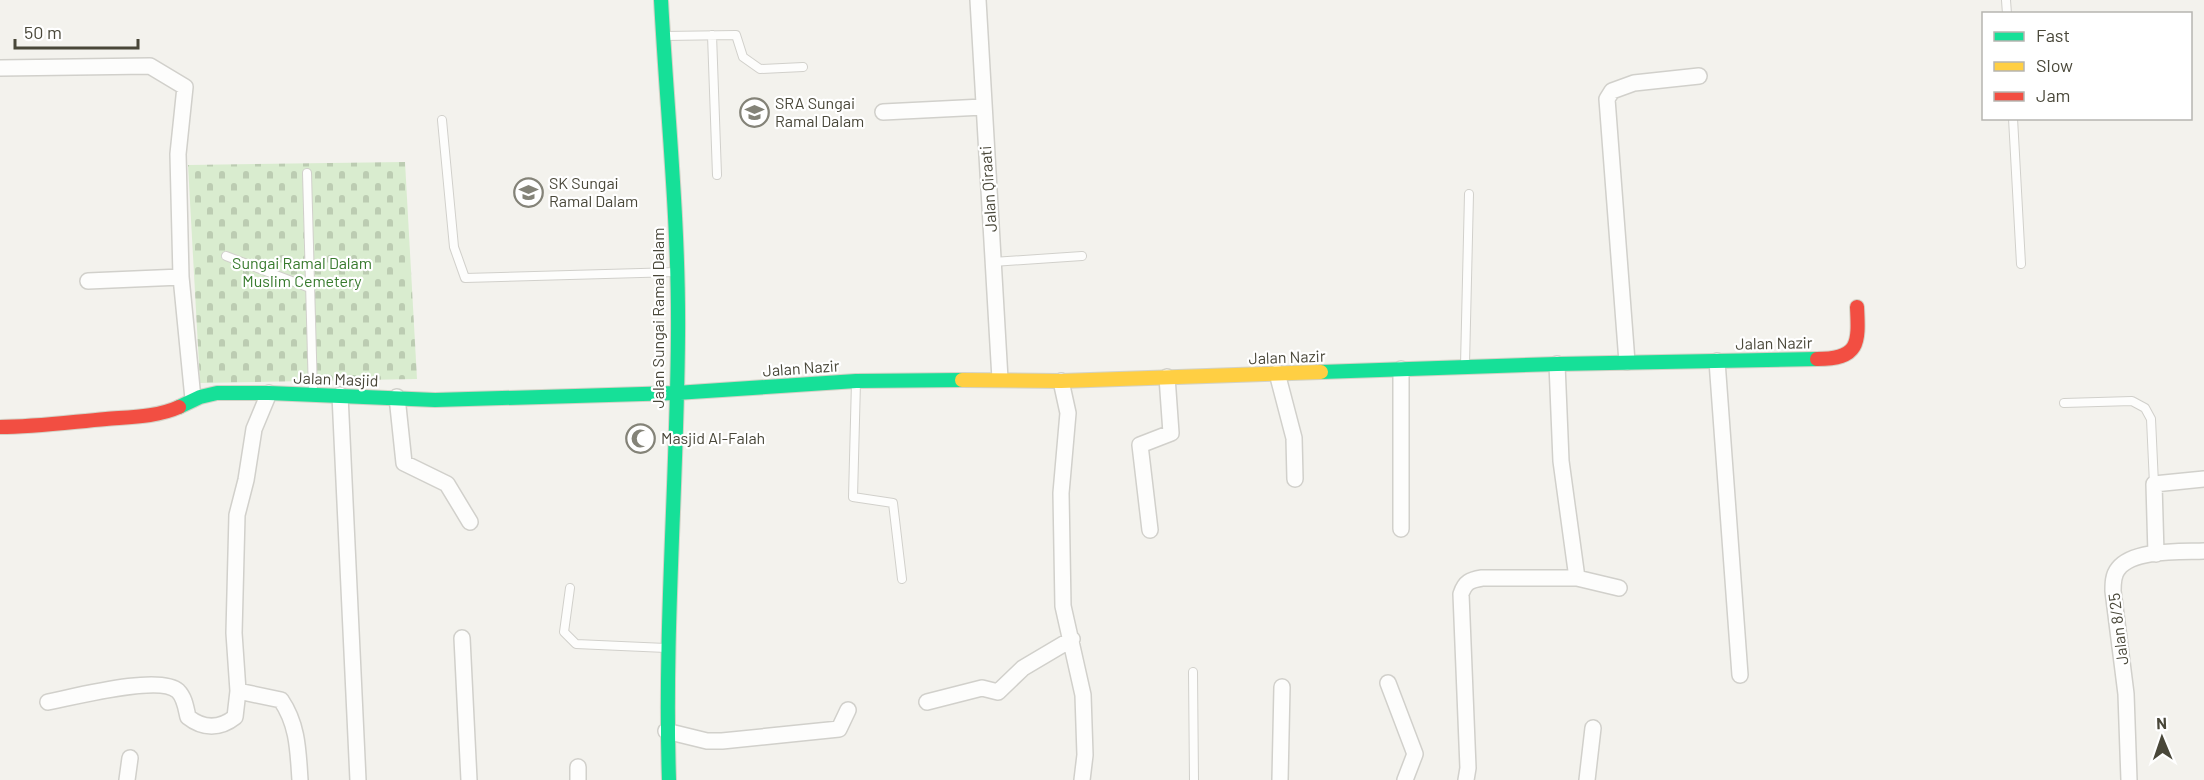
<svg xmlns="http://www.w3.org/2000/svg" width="2204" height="780" viewBox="0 0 2204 780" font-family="Barlow,sans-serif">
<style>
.cemetery{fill:url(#cemetery-stones)}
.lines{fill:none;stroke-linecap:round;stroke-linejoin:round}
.lane-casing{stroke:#d1d0cb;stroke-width:10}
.street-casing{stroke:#d1d0cb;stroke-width:18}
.fast-casing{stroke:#d3d2c6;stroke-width:16}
.slow-casing{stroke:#d3d2c6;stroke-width:16}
.jam-casing{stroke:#d3d2c6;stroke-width:16}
.lane{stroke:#fdfdfc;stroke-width:8}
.street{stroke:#fdfdfc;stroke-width:15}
.fast{stroke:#16e098;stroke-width:14}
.slow{stroke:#ffcf43;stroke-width:14}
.jam{stroke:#f24e42;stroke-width:14}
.labels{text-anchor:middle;stroke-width:4.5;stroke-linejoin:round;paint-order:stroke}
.poi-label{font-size:16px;fill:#494739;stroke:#fff;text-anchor:start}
.street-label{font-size:16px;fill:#494739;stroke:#fff}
.park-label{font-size:16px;fill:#377a2d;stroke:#fff}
</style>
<defs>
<pattern id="cemetery-stones" width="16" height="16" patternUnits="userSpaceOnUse" patternTransform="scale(1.5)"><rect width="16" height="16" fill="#d9eccf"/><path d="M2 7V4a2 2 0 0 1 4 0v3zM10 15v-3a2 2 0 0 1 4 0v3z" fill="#bcccb2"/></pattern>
</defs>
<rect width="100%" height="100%" fill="#f3f2ed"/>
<path class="cemetery" d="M405 162 417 379 200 383 188 165Z"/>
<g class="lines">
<defs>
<path id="lane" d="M2006 0 2007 14
M712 35 717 175
M664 36 736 35 743 57 760 69 803 67
M2013 118 2021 264
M442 120 454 247 465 278 676 272
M307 173 313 393
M226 256 310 288
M993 262 1082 256
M1465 365 1469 194
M856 382 853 497 893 503 902 579
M2064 403 2132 401 2145 408 2151 419 2154 484
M570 588 564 632 576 644 666 648
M1193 672 1194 780"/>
<path id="street" d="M978 0 1000 379
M0 68 150 66 185 87 178 154 181 277 193 399
M883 112 983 107
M88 281 181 277
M1717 361 1740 675
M1627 362 1607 99 1612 91 1634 83 1699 76
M1557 364 1561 461 1577 578 1619 588
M1277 373 1294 438 1295 479
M1061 381 1068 413 1061 493 1063 606 1083 695 1085 755 1082 780
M340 395 358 780
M397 397 404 463 447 484 470 522
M1401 529V369
M1150 530 1140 445 1171 433 1167 377
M2156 554 2154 484 2204 479
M462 638 469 780
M1388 683 1415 754 1405 780
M238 691 234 633 237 515 246 480 254 429 269 393
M48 702C74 697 160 674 178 691 185 698 186 709 188 717 203 729 220 729 235 717L238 691 281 700C298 725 298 751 300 780
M927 702 982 688 998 692 1023 668 1072 639
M666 731 707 741H722L839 729 848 710
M578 767V780
M127 780 130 758
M1280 780 1282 687
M1466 780 1468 768 1461 594C1465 582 1470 580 1482 578H1577
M1587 780 1593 728
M2129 780 2126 694 2113 591C2113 584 2113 575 2118 569 2133 549 2182 552 2204 551"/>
<path id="fast" d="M661 0C667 112 679 223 678 335 677 484 664 631 669 780
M1321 372 1557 364 1817 359
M179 407 200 397 217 393H269L435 400 676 393 856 381 962 380"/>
<path id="slow" d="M962 380 1061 381 1321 372"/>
<path id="jam" d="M1817 359C1859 359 1859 344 1857 307
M0 427C35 427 71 422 106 419 130 417 157 417 179 407"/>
</defs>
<use href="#lane" class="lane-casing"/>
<use href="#street" class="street-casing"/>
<use href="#fast" class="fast-casing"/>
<use href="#slow" class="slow-casing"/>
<use href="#jam" class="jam-casing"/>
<use href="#lane" class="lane"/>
<use href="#street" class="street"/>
<use href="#fast" class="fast"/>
<use href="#slow" class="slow"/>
<use href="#jam" class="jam"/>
</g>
<defs>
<symbol id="school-ring" viewBox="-11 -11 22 22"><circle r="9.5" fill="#fff" stroke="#848378" stroke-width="1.5"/><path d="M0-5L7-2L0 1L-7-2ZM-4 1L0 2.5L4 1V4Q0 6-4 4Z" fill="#848378"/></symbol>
<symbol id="mosque-ring" viewBox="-11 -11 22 22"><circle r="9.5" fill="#fff" stroke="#848378" stroke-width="1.5"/><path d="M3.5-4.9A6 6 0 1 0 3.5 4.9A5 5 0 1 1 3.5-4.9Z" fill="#848378"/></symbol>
</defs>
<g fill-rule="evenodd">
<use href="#school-ring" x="738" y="96" width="33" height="33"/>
<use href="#school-ring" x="512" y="176" width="33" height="33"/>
<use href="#mosque-ring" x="624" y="422" width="33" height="33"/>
</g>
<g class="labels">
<g class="poi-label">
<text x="775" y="109">SRA Sungai<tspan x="775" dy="18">Ramal Dalam</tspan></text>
<text x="549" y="189">SK Sungai<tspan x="549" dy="18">Ramal Dalam</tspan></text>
<text x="661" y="444">Masjid Al-Falah</text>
</g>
<g class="street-label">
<text transform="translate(988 189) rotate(-94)" y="6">Jalan Qiraati</text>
<text transform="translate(658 318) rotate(-90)" y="6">Jalan Sungai Ramal Dalam</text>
<text transform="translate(1774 343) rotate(-1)" y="6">Jalan Nazir</text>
<text transform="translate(1287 357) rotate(-2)" y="6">Jalan Nazir</text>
<text transform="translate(801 368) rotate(-4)" y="6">Jalan Nazir</text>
<text transform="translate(336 379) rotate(2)" y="6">Jalan Masjid</text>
<text transform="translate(2118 629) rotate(-97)" y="6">Jalan 8/25</text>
</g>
<g class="park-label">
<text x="302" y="269">Sungai Ramal Dalam<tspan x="302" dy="18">Muslim Cemetery</tspan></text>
</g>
</g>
<rect x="1982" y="12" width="210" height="108" fill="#ffffff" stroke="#b6b5b0" stroke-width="1.5"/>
<rect x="1994" y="32" width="30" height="9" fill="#16e098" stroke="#b6b5b0" stroke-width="1.5"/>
<text x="2036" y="42" font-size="18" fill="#494739">Fast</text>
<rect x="1994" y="62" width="30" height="9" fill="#ffcf43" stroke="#b6b5b0" stroke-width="1.5"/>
<text x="2036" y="72" font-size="18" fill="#494739">Slow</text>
<rect x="1994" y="92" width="30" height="9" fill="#f24e42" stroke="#b6b5b0" stroke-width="1.5"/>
<text x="2036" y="102" font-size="18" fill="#494739">Jam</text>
<g transform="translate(2162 738) rotate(358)" stroke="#ffffff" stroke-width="4.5" paint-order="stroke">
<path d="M0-4.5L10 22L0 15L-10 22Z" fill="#494739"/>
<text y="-9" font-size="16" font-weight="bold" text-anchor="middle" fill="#494739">N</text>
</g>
<path d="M15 39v9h123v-9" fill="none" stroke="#494739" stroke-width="3"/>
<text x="24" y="39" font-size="18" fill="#494739" stroke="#ffffff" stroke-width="4.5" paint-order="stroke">50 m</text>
</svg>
